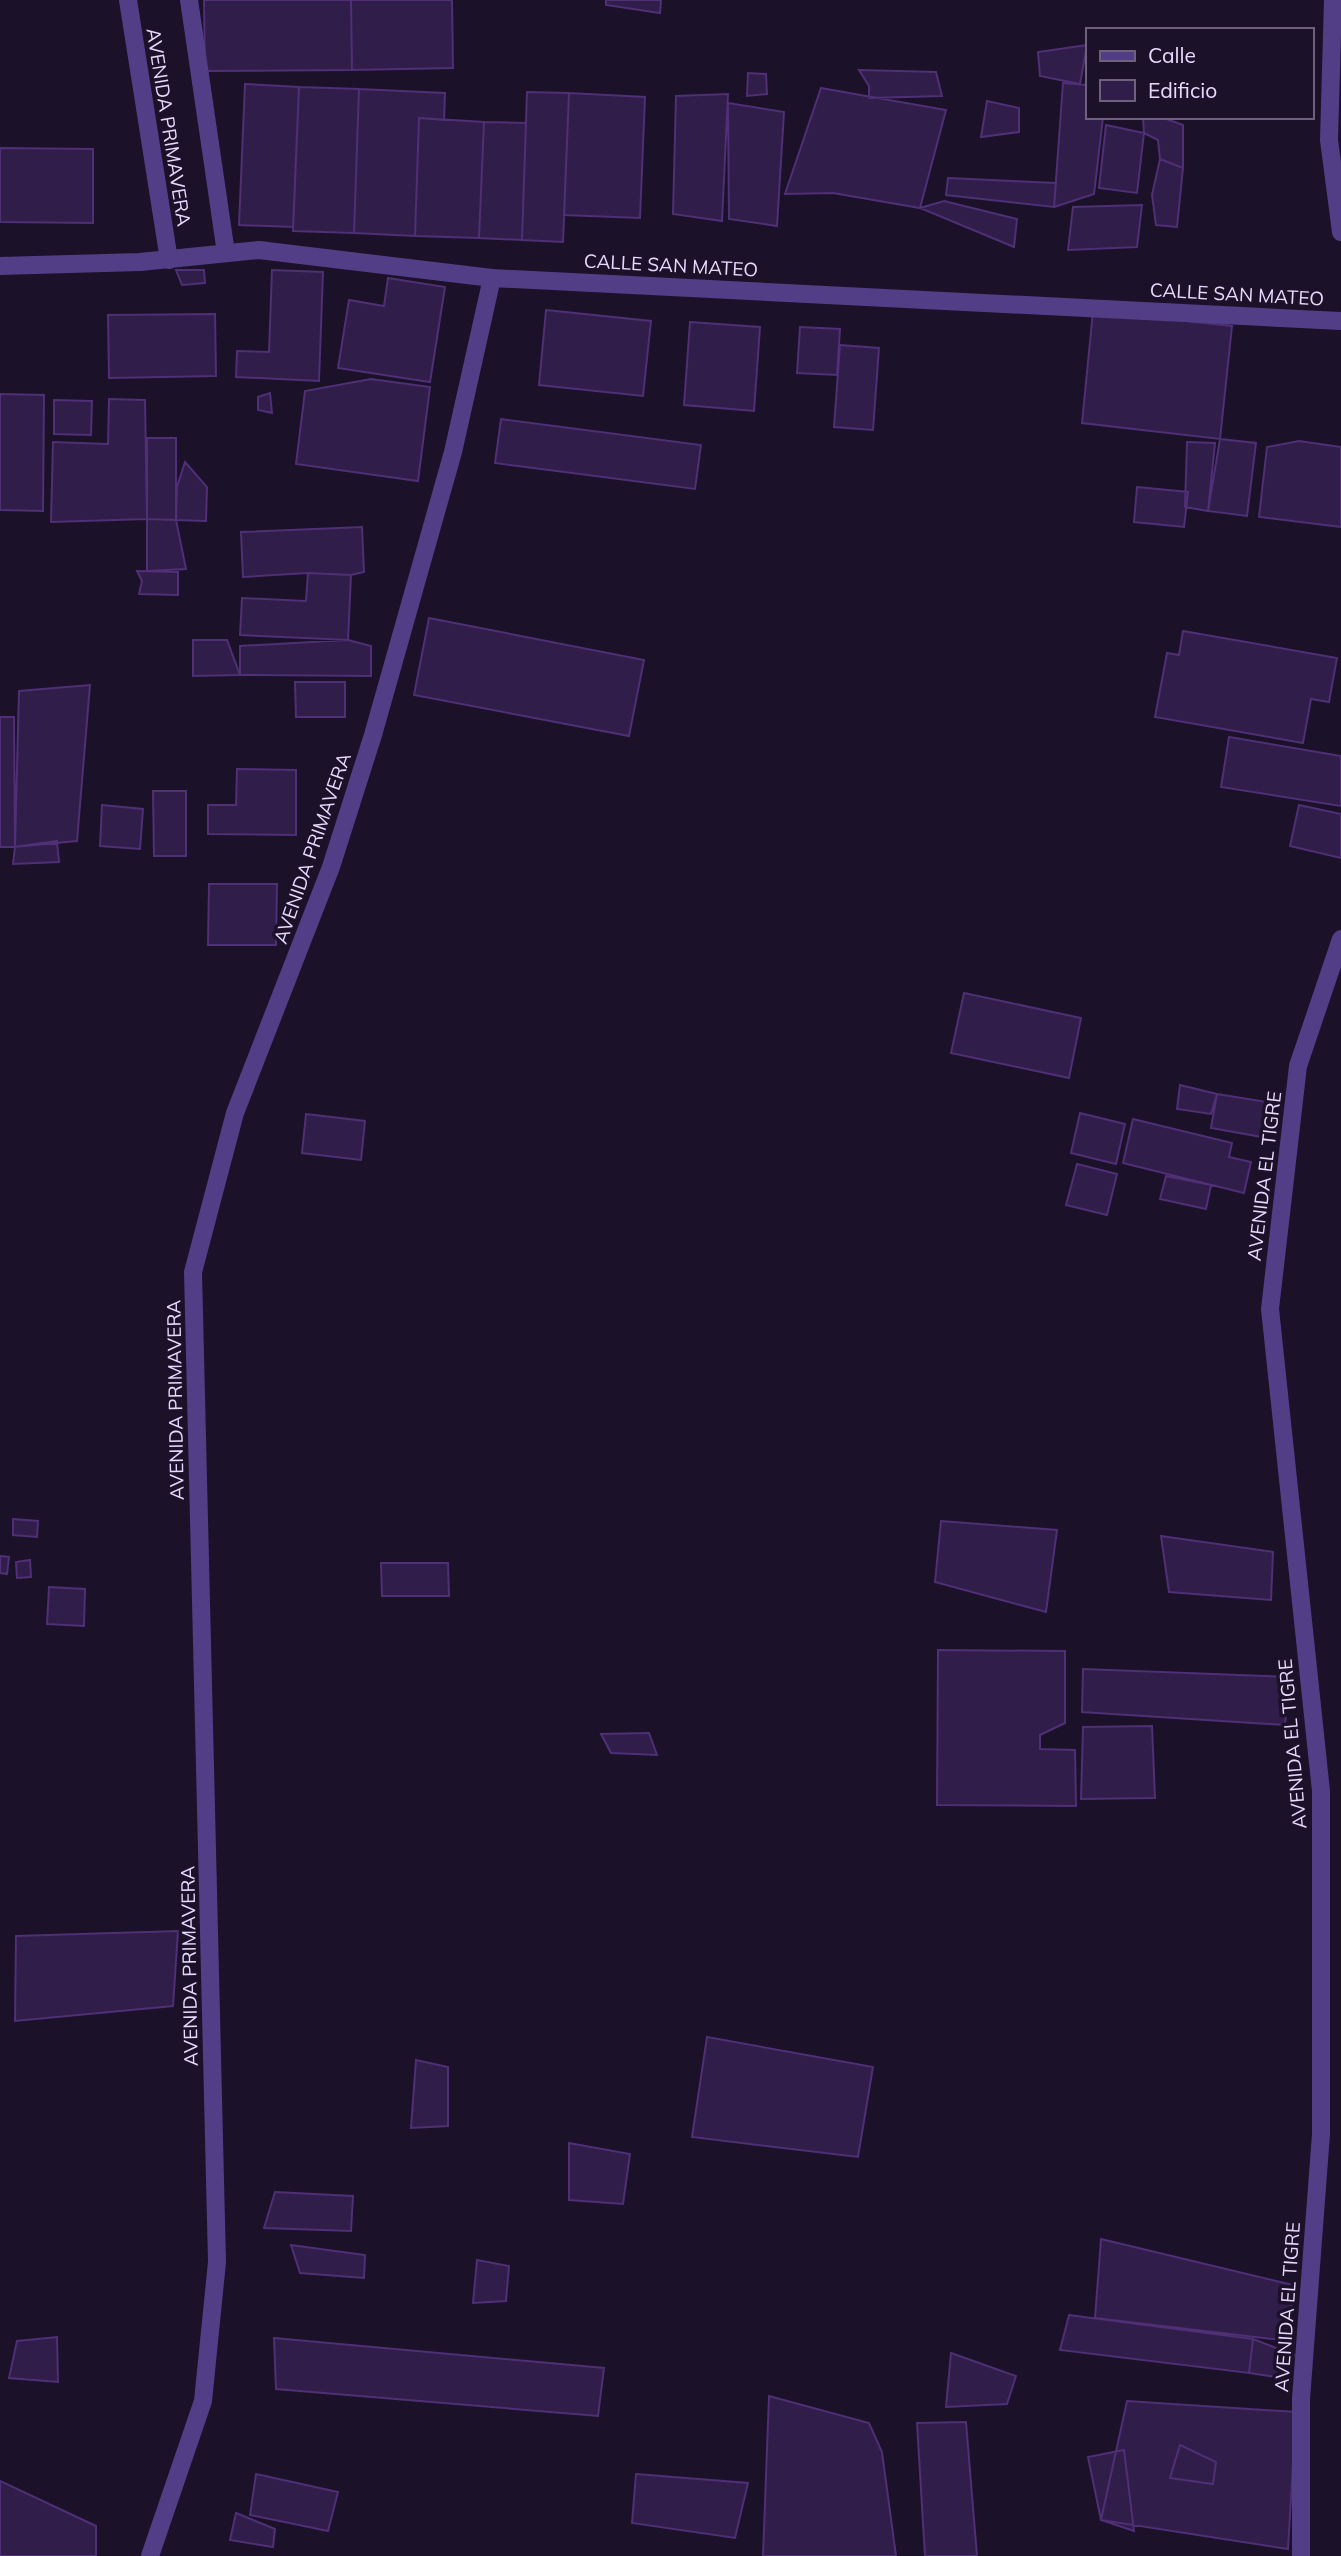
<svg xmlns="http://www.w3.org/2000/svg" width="1341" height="2556" viewBox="0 0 1341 2556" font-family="Mulish,sans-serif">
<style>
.building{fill:#311d4a;stroke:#4f2f75;stroke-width:2}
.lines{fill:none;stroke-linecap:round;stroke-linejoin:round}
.minor{stroke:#523d87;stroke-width:18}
.tertiary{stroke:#523d87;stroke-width:18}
.labels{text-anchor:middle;stroke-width:7;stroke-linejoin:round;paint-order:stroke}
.street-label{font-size:19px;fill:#e7d9fe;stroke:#1b1129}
</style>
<rect width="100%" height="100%" fill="#1b1129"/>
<path class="building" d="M204 0H351L352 70 205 71Z
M351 0H452L453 68 352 70Z
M606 0H661L660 13 606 5Z
M1087 45 1080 84 1040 76 1038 52Z
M859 70 936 72 942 96 869 98V86Z
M748 73 766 74 767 94 747 96Z
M1063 83 1087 85V117H1103L1094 194 1054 207Z
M245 84 299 87 293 227 239 225Z
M299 87 359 89 354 233 293 231Z
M821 88 946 110 920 208 833 193 785 194Z
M359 89 445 93 444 120 419 118 415 236 354 233Z
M527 92 569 93 563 242 522 240Z
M569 93 645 97 640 218 564 215Z
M728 94 722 221 673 214 676 96Z
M987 101 1019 108V132L981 137Z
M728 103 784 112 777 226 729 219Z
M1143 117H1161L1183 125V168L1160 159 1158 140 1144 133Z
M419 118 484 122 479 238 415 236Z
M484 122 526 123 522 240 479 238Z
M1106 125 1144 133 1137 193 1099 188Z
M0 148 93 149V223L0 222Z
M1160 159 1183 168 1177 227 1156 225 1152 195Z
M948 178 1056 183 1054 207 946 195Z
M944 201 1017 219 1014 247 920 208Z
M1142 205 1137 247 1068 250 1073 207Z
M176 270H204L205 283 182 285Z
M272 270 323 272 319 381 236 377 237 351 269 352Z
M388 278 445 287 430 382 338 368 349 300 384 306Z
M546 310 651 321 643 396 539 385Z
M1093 311 1232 326 1220 439 1082 423Z
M215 314 216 376 109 378 108 315Z
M690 322 760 327 754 411 684 405Z
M800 327 840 329 837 375 797 373Z
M840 345 879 348 873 430 834 427Z
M371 379 430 387 418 481 296 464 305 391Z
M270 393 272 413 258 410V397Z
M0 394 44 395 43 511 0 510Z
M109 399 145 400 147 519 51 522 53 442 108 444Z
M54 400 92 401 91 435 54 434Z
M501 419 701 445 695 489 495 463Z
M147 438H176V520L147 519Z
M1220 439 1256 443 1247 516 1208 511Z
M1299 441 1341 447V527L1259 517 1267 447Z
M1187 442 1215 443 1208 511 1185 507Z
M185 462 207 487 206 521 176 520 177 487Z
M1137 487 1188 492 1184 527 1134 522Z
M147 519 176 520 186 569 147 571Z
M362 527 364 572 351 575 308 573 243 577 241 532Z
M137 571 178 572V595L139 594 142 581Z
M308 573 351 575 348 640 240 635 242 598 306 601Z
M429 618 644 660 629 736 414 695Z
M1183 631 1337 658 1329 702 1311 699 1303 743 1155 717 1167 653 1179 655Z
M193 640H227L240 675 193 676Z
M348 640 371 646V676L240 675V646Z
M295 682H345V717H296Z
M90 685 77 841 15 847 19 691Z
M0 717H14L15 847H0Z
M1229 737 1341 756V806L1221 787Z
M237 769 296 770V835L208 834V805H236Z
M153 791H186V856H154Z
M102 805 143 809 140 849 100 846Z
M1299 805 1341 814V858L1290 846Z
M57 841 59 862 13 864 15 847Z
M209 884H277L276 945H208Z
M964 993 1081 1018 1069 1078 951 1053Z
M1180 1085 1217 1094 1211 1114 1177 1109Z
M1217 1094 1267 1102 1262 1137 1211 1128Z
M1080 1113 1125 1124 1116 1164 1071 1153Z
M306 1114 365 1121 361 1160 302 1153Z
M1133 1119 1232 1143 1229 1157 1251 1162 1244 1193 1123 1163Z
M1077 1164 1117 1174 1107 1215 1066 1205Z
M1166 1176 1211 1185 1206 1209 1160 1199Z
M13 1519 38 1521 37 1537 13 1535Z
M941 1521 1057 1530 1046 1612 935 1582Z
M1161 1536 1273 1552 1271 1600 1169 1592Z
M0 1556 9 1557 7 1574 0 1573Z
M30 1560 31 1577 17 1578 16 1562Z
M381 1563H448L449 1596H382Z
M49 1587 85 1589 84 1626 47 1624Z
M938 1650 1065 1651V1723L1040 1735V1749L1075 1750 1076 1806 937 1805Z
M1083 1669 1290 1677 1285 1725 1082 1712Z
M1152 1726 1155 1798 1081 1799 1083 1727Z
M649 1733 657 1755 611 1753 601 1734Z
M178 1931 173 2006 15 2021 16 1936Z
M707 2037 873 2067 858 2157 692 2137Z
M416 2060 448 2067V2126L411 2128Z
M569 2143 630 2154 623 2204 569 2200Z
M275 2192 353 2196 351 2231 264 2228Z
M1101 2239 1293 2285 1289 2341 1095 2318Z
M291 2245 365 2255 364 2278 300 2273Z
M477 2260 509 2266 506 2301 473 2303Z
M1069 2315 1253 2339 1249 2373 1060 2350Z
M57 2337 58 2382 9 2378 17 2341Z
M274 2338 604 2368 598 2416 276 2389Z
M1253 2339 1294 2355 1283 2378 1249 2373Z
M951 2353 1016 2376 1007 2404 946 2407Z
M769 2396 869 2423 882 2452 896 2556H763Z
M1127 2401 1296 2412 1288 2549 1101 2520Z
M966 2422 977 2556H925L917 2423Z
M1180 2445 1216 2462 1213 2484 1170 2478Z
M1124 2450 1134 2531 1101 2520 1088 2457Z
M256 2474 338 2492 328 2531 250 2515Z
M636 2474 748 2483 735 2538 632 2523Z
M0 2481 96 2526V2556H0Z
M236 2513 275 2529 273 2547 230 2540Z"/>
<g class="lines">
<path class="minor" d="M128 0 169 260
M189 0 226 253
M1333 0 1329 140 1341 232
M0 266 140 262 259 250 492 278 1341 321
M1301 2556V2399L1321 2134V1791L1270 1309 1298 1066 1341 939"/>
<path class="tertiary" d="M150 2556 203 2401 217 2262 193 1272 235 1113 331 867 373 735 453 452 492 278"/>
</g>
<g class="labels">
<g class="street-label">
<text transform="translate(169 127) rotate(81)" y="7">AVENIDA PRIMAVERA</text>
<text transform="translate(671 265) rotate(3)" y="7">CALLE SAN MATEO</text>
<text transform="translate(1237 294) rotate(3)" y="7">CALLE SAN MATEO</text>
<text transform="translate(312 848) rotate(-71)" y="7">AVENIDA PRIMAVERA</text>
<text transform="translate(1264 1176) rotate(-83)" y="7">AVENIDA EL TIGRE</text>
<text transform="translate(175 1400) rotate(-91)" y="7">AVENIDA PRIMAVERA</text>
<text transform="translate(1292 1744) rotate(-95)" y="7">AVENIDA EL TIGRE</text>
<text transform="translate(189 1966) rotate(-91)" y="7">AVENIDA PRIMAVERA</text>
<text transform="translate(1287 2307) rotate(-86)" y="7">AVENIDA EL TIGRE</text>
</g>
</g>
<rect x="1086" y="28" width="228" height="91" fill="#1b1129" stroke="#6d617e" stroke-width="2"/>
<rect x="1100" y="51" width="35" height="10" fill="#523d87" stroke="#6d617e" stroke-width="2"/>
<text x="1148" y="63" font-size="21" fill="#e7d9fe">Calle</text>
<rect x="1100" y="80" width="35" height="21" fill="#311d4a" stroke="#6d617e" stroke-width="2"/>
<text x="1148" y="98" font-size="21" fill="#e7d9fe">Edificio</text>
</svg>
